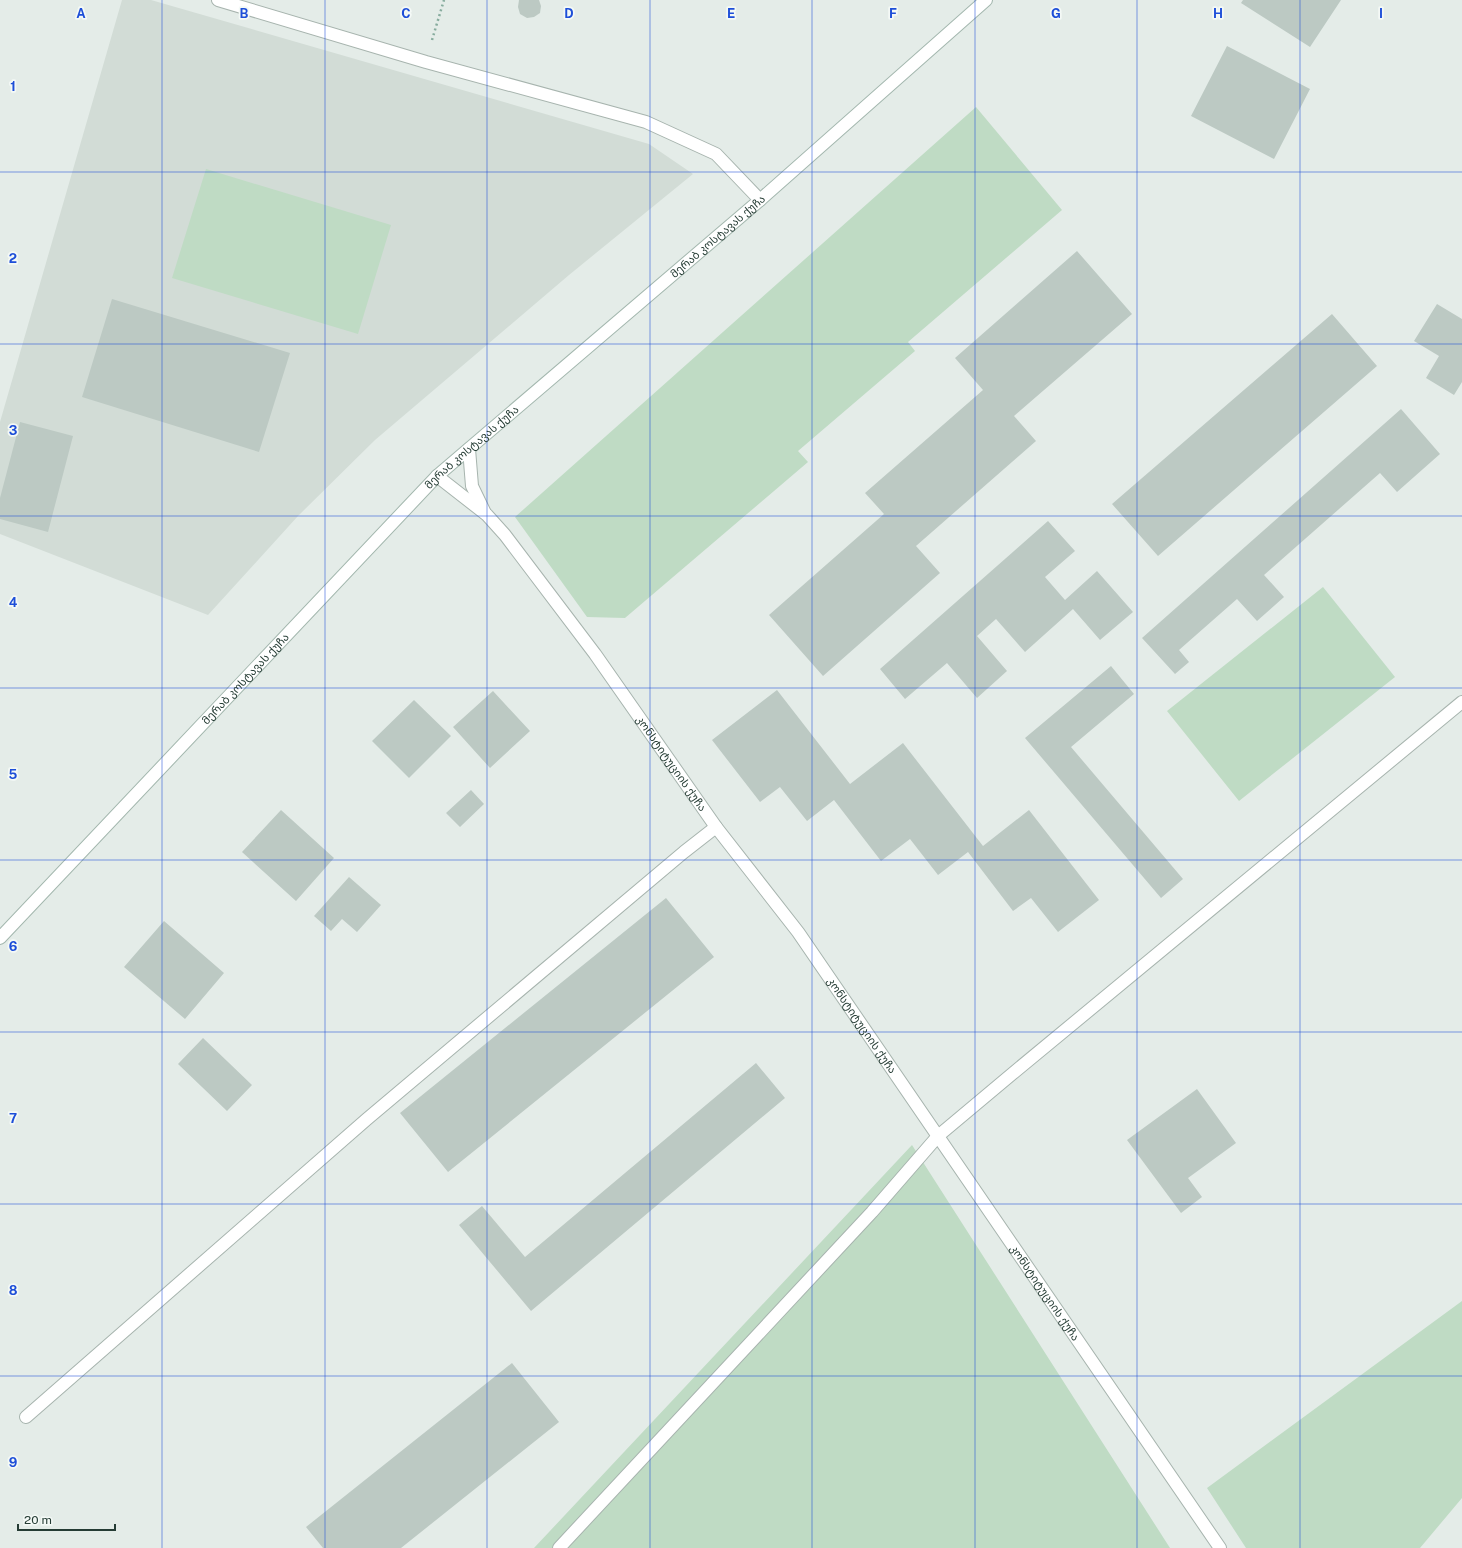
<svg xmlns="http://www.w3.org/2000/svg" width="1462" height="1548" viewBox="0 0 1462 1548" font-family="'Public Sans','Noto Sans Georgian',sans-serif">
<style>
.built{fill:#d2dcd6}
.green{fill:#bfdbc4}
.building{fill:#bcc9c3}
.lines{fill:none;stroke-linecap:round;stroke-linejoin:round}
.service-casing{stroke:#a7b4ae;stroke-width:14}
.minor-casing{stroke:#a7b4ae;stroke-width:14}
.secondary-casing{stroke:#a3b7ae;stroke-width:14}
.path{stroke:#87ac9e;stroke-width:2.5;stroke-dasharray:2 3;stroke-linecap:butt}
.service{stroke:#fff;stroke-width:12}
.minor{stroke:#fff;stroke-width:12}
.secondary{stroke:#fff;stroke-width:12}
.grid{fill:none;stroke:#1d4ed8;stroke-width:1;stroke-opacity:0.55}
.labels{text-anchor:middle;stroke-width:3.5;stroke-linejoin:round;paint-order:stroke}
.street-label{font-size:11px;fill:#253c34;stroke:#f4f9f6}
.grid-label{font-size:13px;text-anchor:middle;font-weight:bold;fill:#1d4ed8;stroke:#f4f9f6;stroke-width:3.5;stroke-linejoin:round;paint-order:stroke}
</style>
<rect width="100%" height="100%" fill="#e4ece8"/>
<path class="built" d="M122 0H151L649 144 693 174 569 275 375 440 298 516 208 615 0 534V422Z"/>
<path class="green" d="M976 107 1062 210 908 342 915 351 798 451 808 462 625 618 587 617 515 517Z
M206 169 391 225 358 334 172 278Z
M1323 587 1395 677 1239 801 1167 711Z
M912 1145 1170 1548H534Z
M1462 1301V1498L1420 1548H1246L1207 1488Z"/>
<path class="building" d="M519 0H539L541 6 540 13 534 17 527 18 520 14 518 7Z
M1243 0H1341L1310 47 1241 3Z
M1227 46 1310 89 1274 159 1191 116Z
M1077 251 1132 314 1014 416 1036 441 916 546 940 573 823 676 769 615 884 514 865 493 983 390 955 358Z
M112 299 290 353 259 452 82 397Z
M1437 304 1462 319V382L1454 395 1426 378 1439 356 1414 341Z
M1332 314 1377 366 1158 556 1112 504Z
M1401 409 1440 454 1397 492 1380 473 1264 575 1284 597 1257 621 1237 599 1179 650 1189 662 1175 674 1142 638Z
M20 422 73 436 48 532 0 519V498Z
M1048 521 1075 551 1045 577 1065 600 1097 571 1133 612 1100 640 1073 609 1025 652 996 619 977 636 1007 671 977 698 947 663 905 699 880 669Z
M1111 666 1134 694 1071 747 1183 879 1161 898 1025 738Z
M777 690 850 784 903 743 983 846 1029 810 1099 900 1058 932 1031 898 1013 911 968 852 938 875 910 839 881 861 834 800 807 821 780 787 760 802 712 740Z
M493 691 530 731 490 768 453 727Z
M414 700 451 736 409 778 372 741Z
M471 790 484 804 460 827 446 813Z
M281 810 334 858 296 901 242 852Z
M349 877 381 905 357 932 342 919 331 931 314 916Z
M666 898 714 957 448 1172 400 1113Z
M164 921 224 973 185 1019 124 967Z
M203 1038 252 1085 227 1111 178 1064Z
M756 1063 785 1098 531 1311 459 1225 482 1206 525 1257Z
M1197 1089 1236 1143 1188 1178 1202 1197 1181 1213 1127 1140Z
M512 1363 559 1422 401 1548H323L306 1527Z"/>
<g class="lines">
<defs>
<path id="service" d="M218 0 426 62 646 122 716 154 760 200
M559 1548 872 1212 938 1136"/>
<g id="minor">
<path d="M469 449 472 486 485 513"/>
<path id="s1" d="M437 476 487 515 505 535 595 654 716 827 798 932 1220 1548"/>
<path d="M938 1136 1012 1074 1462 702"/>
<path d="M26 1417 367 1119 684 852 716 827"/>
</g>
<g id="secondary">
<path id="s2" d="M0 938 437 476 760 200 986 0"/>
</g>
</defs>
<use href="#service" class="service-casing"/>
<use href="#minor" class="minor-casing"/>
<use href="#secondary" class="secondary-casing"/>
<path class="path" d="M432 40 444 0"/>
<use href="#service" class="service"/>
<use href="#minor" class="minor"/>
<use href="#secondary" class="secondary"/>
</g>
<path class="grid" d="M162 0V1548M325 0V1548M487 0V1548M650 0V1548M812 0V1548M975 0V1548M1137 0V1548M1300 0V1548M0 172H1462M0 344H1462M0 516H1462M0 688H1462M0 860H1462M0 1032H1462M0 1204H1462M0 1376H1462"/>
<g class="labels">
<g class="street-label">
<text dy="4" stroke="none"><textPath href="#s2" startOffset="1005">მერაბ კოსტავას ქუჩა</textPath></text>
<text dy="4" stroke="none"><textPath href="#s2" startOffset="681">მერაბ კოსტავას ქუჩა</textPath></text>
<text dy="4" stroke="none"><textPath href="#s2" startOffset="357">მერაბ კოსტავას ქუჩა</textPath></text>
<text dy="4" stroke="none"><textPath href="#s1" startOffset="373">კონსტიტუციის ქუჩა</textPath></text>
<text dy="4" stroke="none"><textPath href="#s1" startOffset="697">კონსტიტუციის ქუჩა</textPath></text>
<text dy="4" stroke="none"><textPath href="#s1" startOffset="1021">კონსტიტუციის ქუჩა</textPath></text>
</g>
</g>
<g class="grid-label">
<text x="81" y="18">A</text>
<text x="244" y="18">B</text>
<text x="406" y="18">C</text>
<text x="569" y="18">D</text>
<text x="731" y="18">E</text>
<text x="893" y="18">F</text>
<text x="1056" y="18">G</text>
<text x="1218" y="18">H</text>
<text x="1381" y="18">I</text>
<text x="13" y="91">1</text>
<text x="13" y="263">2</text>
<text x="13" y="435">3</text>
<text x="13" y="607">4</text>
<text x="13" y="779">5</text>
<text x="13" y="951">6</text>
<text x="13" y="1123">7</text>
<text x="13" y="1295">8</text>
<text x="13" y="1467">9</text>
</g>
<path d="M18 1524v6h97v-6" fill="none" stroke="#253c34" stroke-width="2"/>
<text x="24" y="1524" font-size="12" fill="#253c34" stroke="#f4f9f6" stroke-width="3" paint-order="stroke">20 m</text>
</svg>
